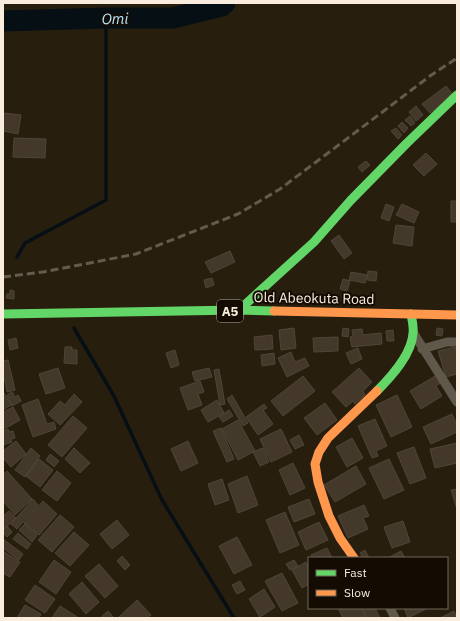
<svg xmlns="http://www.w3.org/2000/svg" width="460" height="621" viewBox="0 0 460 621" font-family="'IBM Plex Sans',sans-serif">
<style>
.lines{fill:none;stroke-linecap:round;stroke-linejoin:round}
.stream{stroke:#050f14;stroke-width:3.5}
.river{stroke:#050f14;stroke-width:21}
.building{fill:#44382a;stroke:#4e4639}
.street{stroke:#5f584b;stroke-width:9}
.fast{stroke:#63d668;stroke-width:9}
.slow{stroke:#ff974d;stroke-width:9}
.rail{stroke:#645b4f;stroke-width:3;stroke-dasharray:8 4;stroke-linecap:butt}
.labels{text-anchor:middle;stroke-width:4;stroke-linejoin:round;paint-order:stroke}
.shield{fill:#140c03;stroke:#b5aa9c;stroke-width:1}
.shield-label{font-size:13px;font-weight:bold;fill:#faedde}
.street-label{font-size:14px;fill:#faedde;stroke:#140c03}
.water-label{font-size:15px;font-style:italic;fill:#b6e8ff;stroke:#140c03}
</style>
<rect width="100%" height="100%" fill="#281e0e"/>
<g class="lines">
<path class="stream" d="M17 257 25 243 106 200V18
M74 328 114 396 162 500 234 618"/>
<path class="river" d="M3 21 106 18H173L222 6 225 3"/>
</g>
<path class="building" d="M446 86 453 95 430 113 422 104Z
M416 106 423 115 416 121 409 112Z
M3 113 21 115 18 134 3 131Z
M410 116 415 123 411 126 405 120Z
M402 122 408 128 404 133 398 126Z
M396 128 402 135 398 139 391 131Z
M14 138 46 139 45 158 13 157Z
M426 153 437 164 424 176 413 165Z
M366 161 370 165 362 172 358 167Z
M451 201H457V222H451Z
M386 204 394 207 389 221 381 218Z
M402 204 419 212 414 223 396 215Z
M396 225 414 227 412 246 393 243Z
M339 235 352 253 344 259 331 241Z
M230 251 235 262 211 273 205 262Z
M368 271 377 272 376 281 367 280Z
M351 272 367 275 365 283 349 280Z
M212 278 214 285 206 288 204 280Z
M343 279 350 281 347 291 340 289Z
M10 290 14 291V299L6 298 7 294H10Z
M294 328 296 348 281 350 279 330Z
M343 328 349 329 348 337 342 336Z
M437 328 443 329 442 336 436 335Z
M362 329 363 335 381 333 382 344 352 347 350 337 353 336 352 330Z
M393 330 394 341H387L386 331Z
M272 335 273 349 255 350 254 337Z
M338 337V351L314 352 313 338Z
M16 338 18 348 10 350 8 340Z
M65 347H72V350H77V364L64 363Z
M455 347 457 353V374L446 377 438 351Z
M358 348 362 359 351 364 346 353Z
M175 350 179 365 171 368 166 353Z
M291 352 295 362 305 358 309 366 287 377 278 358Z
M274 353 275 364 262 366 261 355Z
M8 360 15 390 7 392 5 380H3V361Z
M58 368 65 388 46 394 39 374Z
M209 368 212 377 195 381 192 372Z
M359 368 372 382 363 391 365 395 355 404 353 401 346 407 332 392Z
M219 369 225 404 220 405 214 370Z
M437 375 442 382 436 386 442 396 421 409 410 391Z
M303 376 315 391 283 416 271 401Z
M200 381 204 392 198 394 202 405 188 410 180 388Z
M12 392 15 397 18 395 21 401 12 406 7 395Z
M3 393H4L11 405 3 410Z
M74 394 82 402 60 425 48 414 60 401 65 405Z
M232 395 248 423 243 426 227 399Z
M397 395 412 427 391 437 376 405Z
M38 399 47 424 54 422 56 429 33 437 22 405Z
M217 400 224 413 208 422 201 410Z
M325 403 337 420 317 435 304 418Z
M264 404 267 408 263 410 273 424 258 435 246 417Z
M13 407 20 420 4 429 3 426V412Z
M229 410 233 416 223 422 219 417Z
M452 414 457 425V432L431 444 423 427Z
M73 416 87 428 62 457 48 445Z
M375 419 387 446 376 451 378 456 372 458 358 426Z
M238 420 255 451 238 460 222 429Z
M221 428 234 459 227 462 213 431Z
M8 429 9 432 13 431 15 438 11 439 12 442 3 445V431Z
M281 429 292 452 271 462 260 439Z
M299 435 304 445 295 449 290 440Z
M352 438 363 458 347 467 336 447Z
M16 441 26 454 11 467 3 458V451Z
M188 441 198 463 181 471 171 449Z
M457 443V463L435 468 430 449Z
M414 447 426 478 410 484 397 453Z
M31 448 40 456 25 477 15 470Z
M74 448 90 463 80 473 65 459Z
M263 448 269 462 260 466 253 452Z
M50 454 59 461 54 467 46 460Z
M39 459 53 470 40 487 26 476Z
M389 459 404 490 384 499 369 468Z
M293 463 305 488 290 495 279 470Z
M356 466 366 484 335 502 324 485Z
M7 471 32 499 15 515 3 501V475Z
M57 471 71 483 57 501 42 490Z
M247 476 258 505 238 513 228 484Z
M222 479 229 500 215 505 208 484Z
M457 489V509L451 490Z
M33 499 38 505 17 529 11 524Z
M309 499 315 514 294 522 288 507Z
M43 501 57 514 39 535 24 523Z
M364 505 369 516 363 518 368 529 348 538 338 516Z
M9 511 16 518 3 530V518L4 517 3 516Z
M285 512 299 545 280 553 266 520Z
M60 515 74 527 52 552 38 540Z
M117 520 129 535 112 549 100 534Z
M403 521 410 542 392 548 384 527Z
M319 522 328 540 306 550 298 532Z
M25 524 37 535 32 542 19 530Z
M7 526 12 532 7 537 3 532V530Z
M74 532 89 545 70 566 55 553Z
M18 533 31 544 27 549 13 539Z
M237 537 252 565 234 574 219 546Z
M3 539 23 554 19 560 3 548Z
M327 548 332 558H313L311 555Z
M365 550 369 558H363L360 553Z
M3 551 20 562 10 577 3 573Z
M401 551 405 558H388Z
M122 556 130 565 125 570 117 561Z
M54 560 71 572 56 594 39 582Z
M294 560 298 566 290 570 286 564Z
M306 562 309 568V584L302 588 292 570Z
M99 564 118 586 105 598 85 576Z
M282 573 298 603 282 611 265 581Z
M240 581 245 590 237 594 232 585Z
M82 582 99 602 86 614 69 594Z
M35 585 55 599 45 613 25 600Z
M264 589 275 607 260 617 249 599Z
M137 600 151 615 147 618H120L119 617Z
M25 605 41 614 39 618H17Z
M60 606 79 618H52Z
M338 608H361L366 618H343Z
M362 608 372 609 375 608 380 618H367Z
M404 608H425L426 609 408 618Z
M108 611 114 618H100Z
M454 611 457 618H440Z"/>
<g class="lines">
<path class="street" d="M414 334 457 402
M422 349 447 342H457
M390 608 395 618"/>
<path class="fast" d="M239 310 314 242 351 200 407 143 457 95
M3 314 239 310 274 311
M377 391C392 376 412 354 413 333 414 327 412 320 411 314"/>
<path class="slow" d="M274 311 457 315
M354 558 340 538 329 516 318 482 315 464 319 452 328 438 377 391"/>
<path class="rail" d="M3 277 43 272 136 254 238 214 280 189 340 144 430 76 457 58"/>
</g>
<g class="labels">
<rect class="shield" x="217" y="300" width="26" height="22" rx="3"/>
<g class="shield-label">
<text x="230" y="316">A5</text>
</g>
<g class="street-label">
<text transform="translate(314 298) rotate(1)" y="5">Old Abeokuta Road</text>
</g>
<g class="water-label">
<text transform="translate(115 19) rotate(-1)" y="5">Omi</text>
</g>
</g>
<rect width="460" height="621" fill="none" stroke="#faedde" stroke-width="8"/>
<rect x="308" y="557" width="140" height="52" fill="#140c03" stroke="#70665b"/>
<rect x="316" y="570" width="20" height="6" fill="#63d668" stroke="#70665b"/>
<text x="344" y="577" font-size="12" fill="#faedde">Fast</text>
<rect x="316" y="590" width="20" height="6" fill="#ff974d" stroke="#70665b"/>
<text x="344" y="597" font-size="12" fill="#faedde">Slow</text>
</svg>
